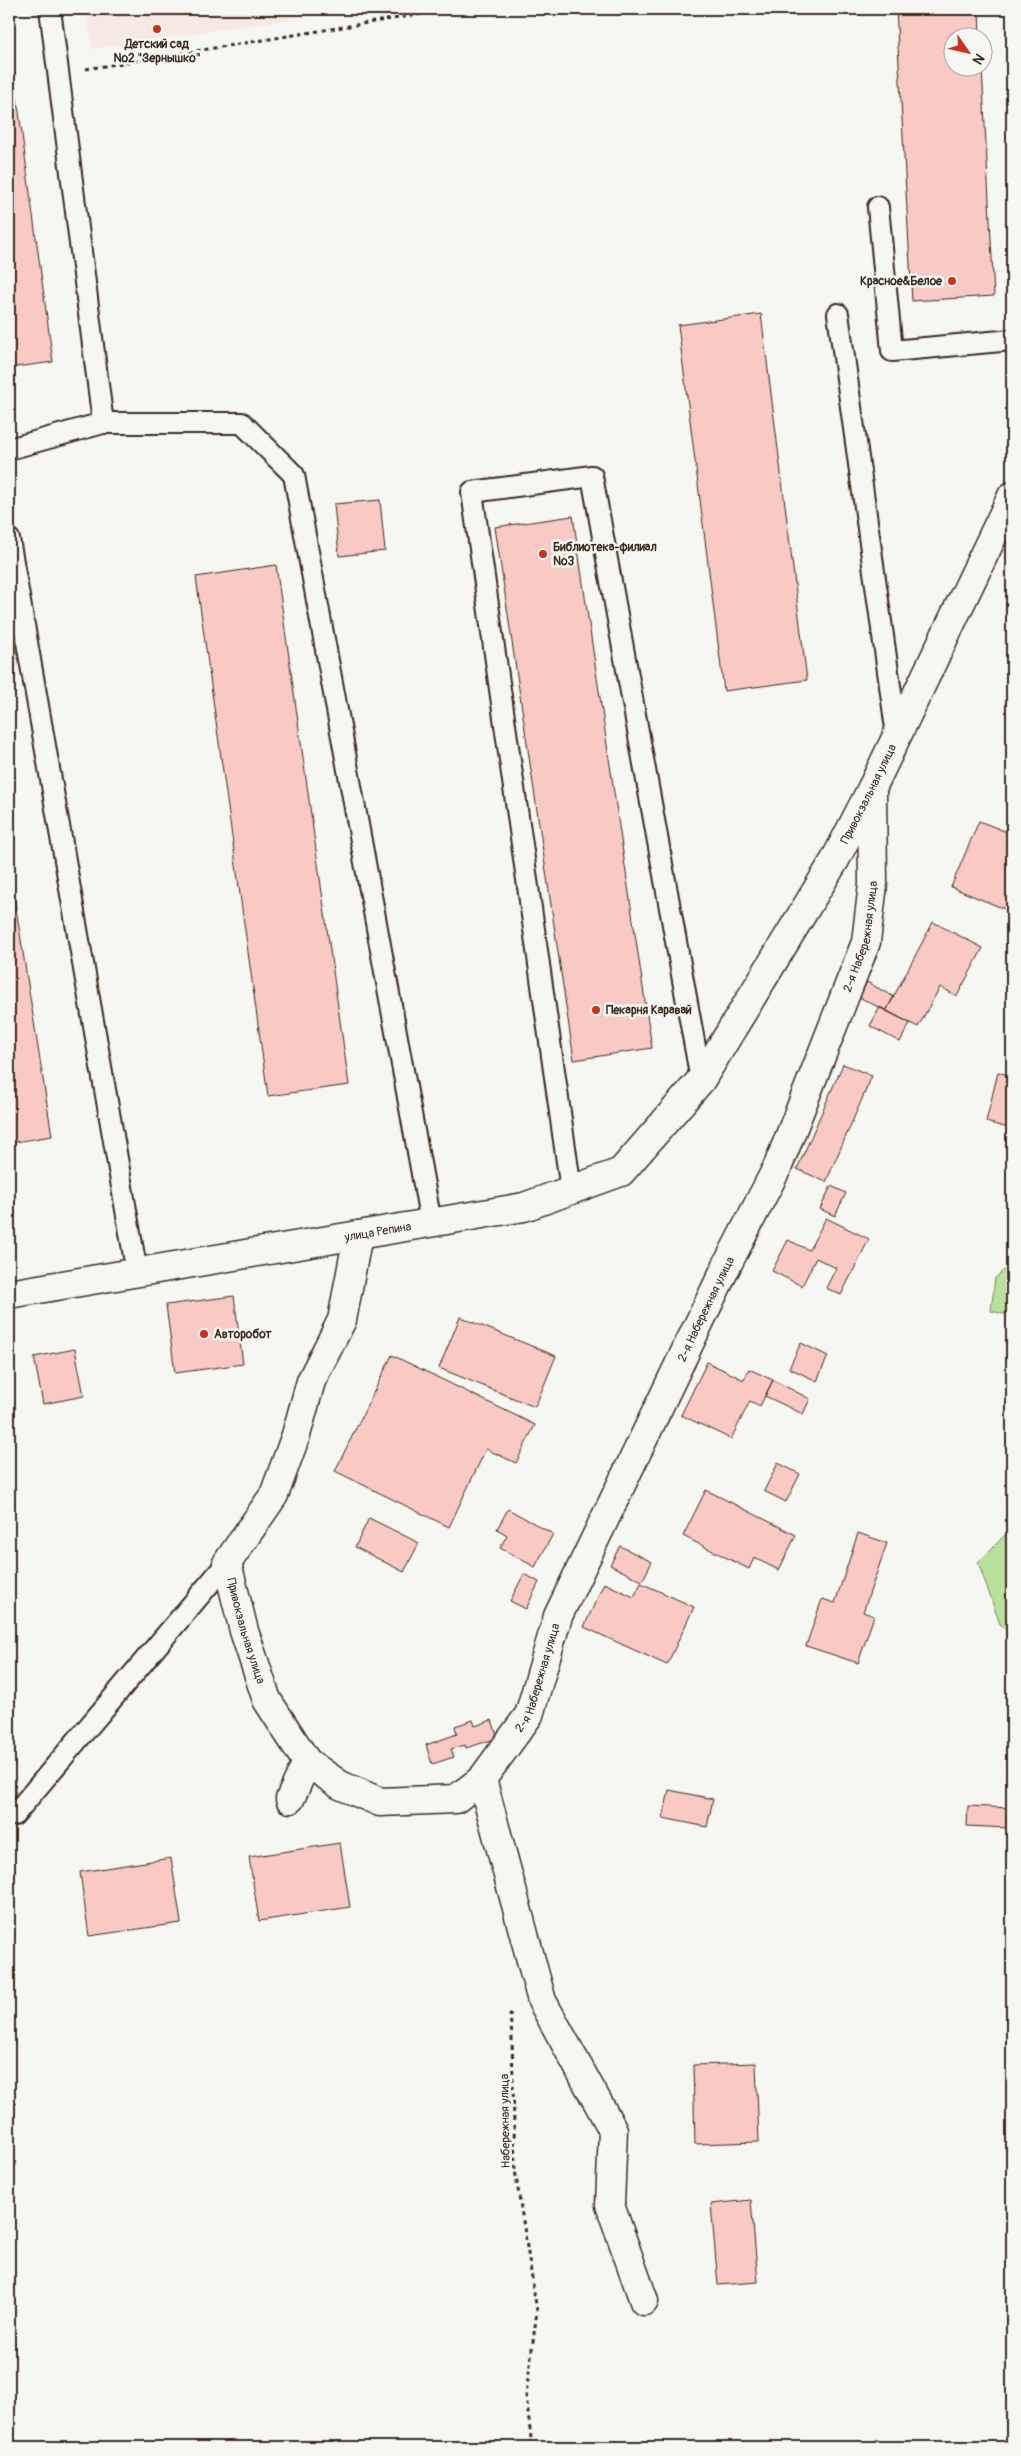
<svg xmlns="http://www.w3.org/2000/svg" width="1021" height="2456" viewBox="0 0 1021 2456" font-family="Pangolin,sans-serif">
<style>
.built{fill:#f7e8e4}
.green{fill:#b9e19d;stroke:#7a865e}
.building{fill:#f9c9c4;stroke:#3b2a1e}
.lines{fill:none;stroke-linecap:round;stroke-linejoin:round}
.service-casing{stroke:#3b2a1e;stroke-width:24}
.minor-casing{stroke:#3b2a1e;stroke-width:31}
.path{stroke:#3b2a1e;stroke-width:3;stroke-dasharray:4 4;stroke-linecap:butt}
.service{stroke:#f6f6f2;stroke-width:20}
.minor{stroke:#f6f6f2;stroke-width:28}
.poi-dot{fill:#c8321e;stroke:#f6f6f2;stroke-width:2}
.labels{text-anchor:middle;stroke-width:5;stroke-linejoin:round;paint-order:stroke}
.poi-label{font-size:12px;font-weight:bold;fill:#3b2a1e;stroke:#f6f6f2;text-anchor:start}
.street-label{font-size:12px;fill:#3b2a1e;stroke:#f6f6f2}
</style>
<rect width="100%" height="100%" fill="#f6f6f2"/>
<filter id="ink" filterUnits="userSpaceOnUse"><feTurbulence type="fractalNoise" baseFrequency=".02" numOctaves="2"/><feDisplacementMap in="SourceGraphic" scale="10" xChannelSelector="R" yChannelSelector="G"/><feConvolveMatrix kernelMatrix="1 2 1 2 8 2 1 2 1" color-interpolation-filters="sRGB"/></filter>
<g filter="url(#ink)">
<path class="built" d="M87 9H358L92 49Z"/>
<path class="green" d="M1010 1265H1012V1316L991 1311 995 1278Z
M1012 1531V1634L1000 1624 978 1562 1004 1536Z"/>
<path class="building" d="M896 9H979L980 38H954V68H982L994 296 912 301Z
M9 39 53 362 9 368Z
M761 314 807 680 724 691 678 325Z
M380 500 385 551 339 556 334 504Z
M573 516 652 1048 574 1060 495 527Z
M276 565 349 1085 268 1096 196 577Z
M979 821 1012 834V912L951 887Z
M9 864 52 1136 9 1143Z
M933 922 983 948 957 996 940 987 918 1027 886 1011Z
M867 982 894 997 886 1011 859 997Z
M880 1007 910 1023 900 1042 870 1026Z
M843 1064 872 1076 826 1182 797 1169Z
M998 1072 1012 1076V1129L986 1122Z
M831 1186 846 1193 835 1216 820 1209Z
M826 1218 869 1239 841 1295 826 1288 836 1268 816 1258 802 1286 772 1271 788 1240 809 1250Z
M234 1296 243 1364 175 1373 166 1305Z
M460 1317 556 1356 535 1407 439 1368Z
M801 1343 828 1356 817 1381 789 1368Z
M75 1349 84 1396 43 1404 34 1357Z
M392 1355 535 1425 516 1463 486 1449 449 1527 335 1471Z
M707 1362 744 1380 749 1369 773 1380 760 1406 750 1401 731 1439 681 1415Z
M773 1380 810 1399 803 1414 765 1396Z
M778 1463 800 1474 786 1502 764 1491Z
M706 1490 796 1535 779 1570 754 1558 749 1569 683 1536Z
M508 1509 553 1534 535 1567 500 1548 507 1535 497 1529Z
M369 1518 419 1543 404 1572 355 1547Z
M858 1533 887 1543 863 1612 874 1616 858 1663 806 1646 822 1599 835 1603Z
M620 1546 652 1562 642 1581 610 1565Z
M524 1574 539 1582 526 1609 510 1601Z
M604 1583 634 1597 641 1583 694 1607 667 1665 584 1627Z
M473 1720 475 1726 492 1720 498 1738 466 1748 465 1745 451 1749 454 1757 432 1764 426 1745 457 1734 455 1726Z
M669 1790 713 1799 707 1827 663 1818Z
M968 1806 1010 1808 1008 1828 967 1826Z
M340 1843 350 1907 259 1921 249 1857Z
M171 1858 181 1923 89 1936 80 1872Z
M756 2063 759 2142 695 2144 693 2065Z
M751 2200 758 2282 718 2285 711 2204Z"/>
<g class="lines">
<defs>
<path id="service" d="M50 9 103 423
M878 207 892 351 1012 340
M838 314 897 736
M9 449 103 423H242L294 475 431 1223
M9 539 137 1273
M571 1190 472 492 592 476 701 1080
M14 1815 227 1563"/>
<g id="minor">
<path id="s1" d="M358 1235 342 1320 311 1381 296 1435 274 1495 227 1563 244 1631 267 1700 307 1762 340 1785 380 1802 456 1799 482 1779 529 1715 558 1616 727 1265 778 1166 866 942 873 884 872 788"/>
<path id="s2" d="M9 1294 524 1207 621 1172 701 1080 835 860 872 788 1012 496"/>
<path d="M482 1779 542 2001 613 2130 610 2205 644 2301"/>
<path d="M290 1799 307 1762"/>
</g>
</defs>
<use href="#service" class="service-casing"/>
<use href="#minor" class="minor-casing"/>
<path class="path" d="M86 69 453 9
M510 2013 512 2037 515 2170 537 2311 526 2395 532 2447"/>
<use href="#service" class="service"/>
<use href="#minor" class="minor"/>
</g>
</g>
<g class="poi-dot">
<circle cx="157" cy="29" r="5"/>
<circle cx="952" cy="281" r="5"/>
<circle cx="543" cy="554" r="5"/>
<circle cx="596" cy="1010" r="5"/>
<circle cx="204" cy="1334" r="5"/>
</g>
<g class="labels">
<g class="poi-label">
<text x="157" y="48" text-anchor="middle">Детский сад<tspan x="157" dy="14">№2 "Зернышко"</tspan></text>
<text x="942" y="285" text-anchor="end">Красное&amp;Белое</text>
<text x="553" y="551">Библиотека-филиал<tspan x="553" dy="14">№3</tspan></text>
<text x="606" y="1014">Пекарня Каравай</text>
<text x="214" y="1338">Авторобот</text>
</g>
<g class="street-label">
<text dy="4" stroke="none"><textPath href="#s2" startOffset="1079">Привокзальная улица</textPath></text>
<text dy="4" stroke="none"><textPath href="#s1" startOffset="1695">2-я Набережная улица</textPath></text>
<text dy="4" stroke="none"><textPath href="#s2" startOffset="374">улица Репина</textPath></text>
<text dy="4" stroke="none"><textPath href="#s1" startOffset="1290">2-я Набережная улица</textPath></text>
<text dy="4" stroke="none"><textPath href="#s1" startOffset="428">Привокзальная улица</textPath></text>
<text dy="4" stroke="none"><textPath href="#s1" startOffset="884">2-я Набережная улица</textPath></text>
<text transform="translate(505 2121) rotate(-91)" y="4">Набережная улица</text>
</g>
</g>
<rect width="1021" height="2456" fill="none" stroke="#f6f6f2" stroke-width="30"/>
<rect x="15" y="15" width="991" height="2426" fill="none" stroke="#3b2a1e" stroke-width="2" filter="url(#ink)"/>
<g transform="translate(968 52) rotate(124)"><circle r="24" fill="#f6f6f2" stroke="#aba49d"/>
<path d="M0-4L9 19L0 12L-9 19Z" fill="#c8321e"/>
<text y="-8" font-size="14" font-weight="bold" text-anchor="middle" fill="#3b2a1e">N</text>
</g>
</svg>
